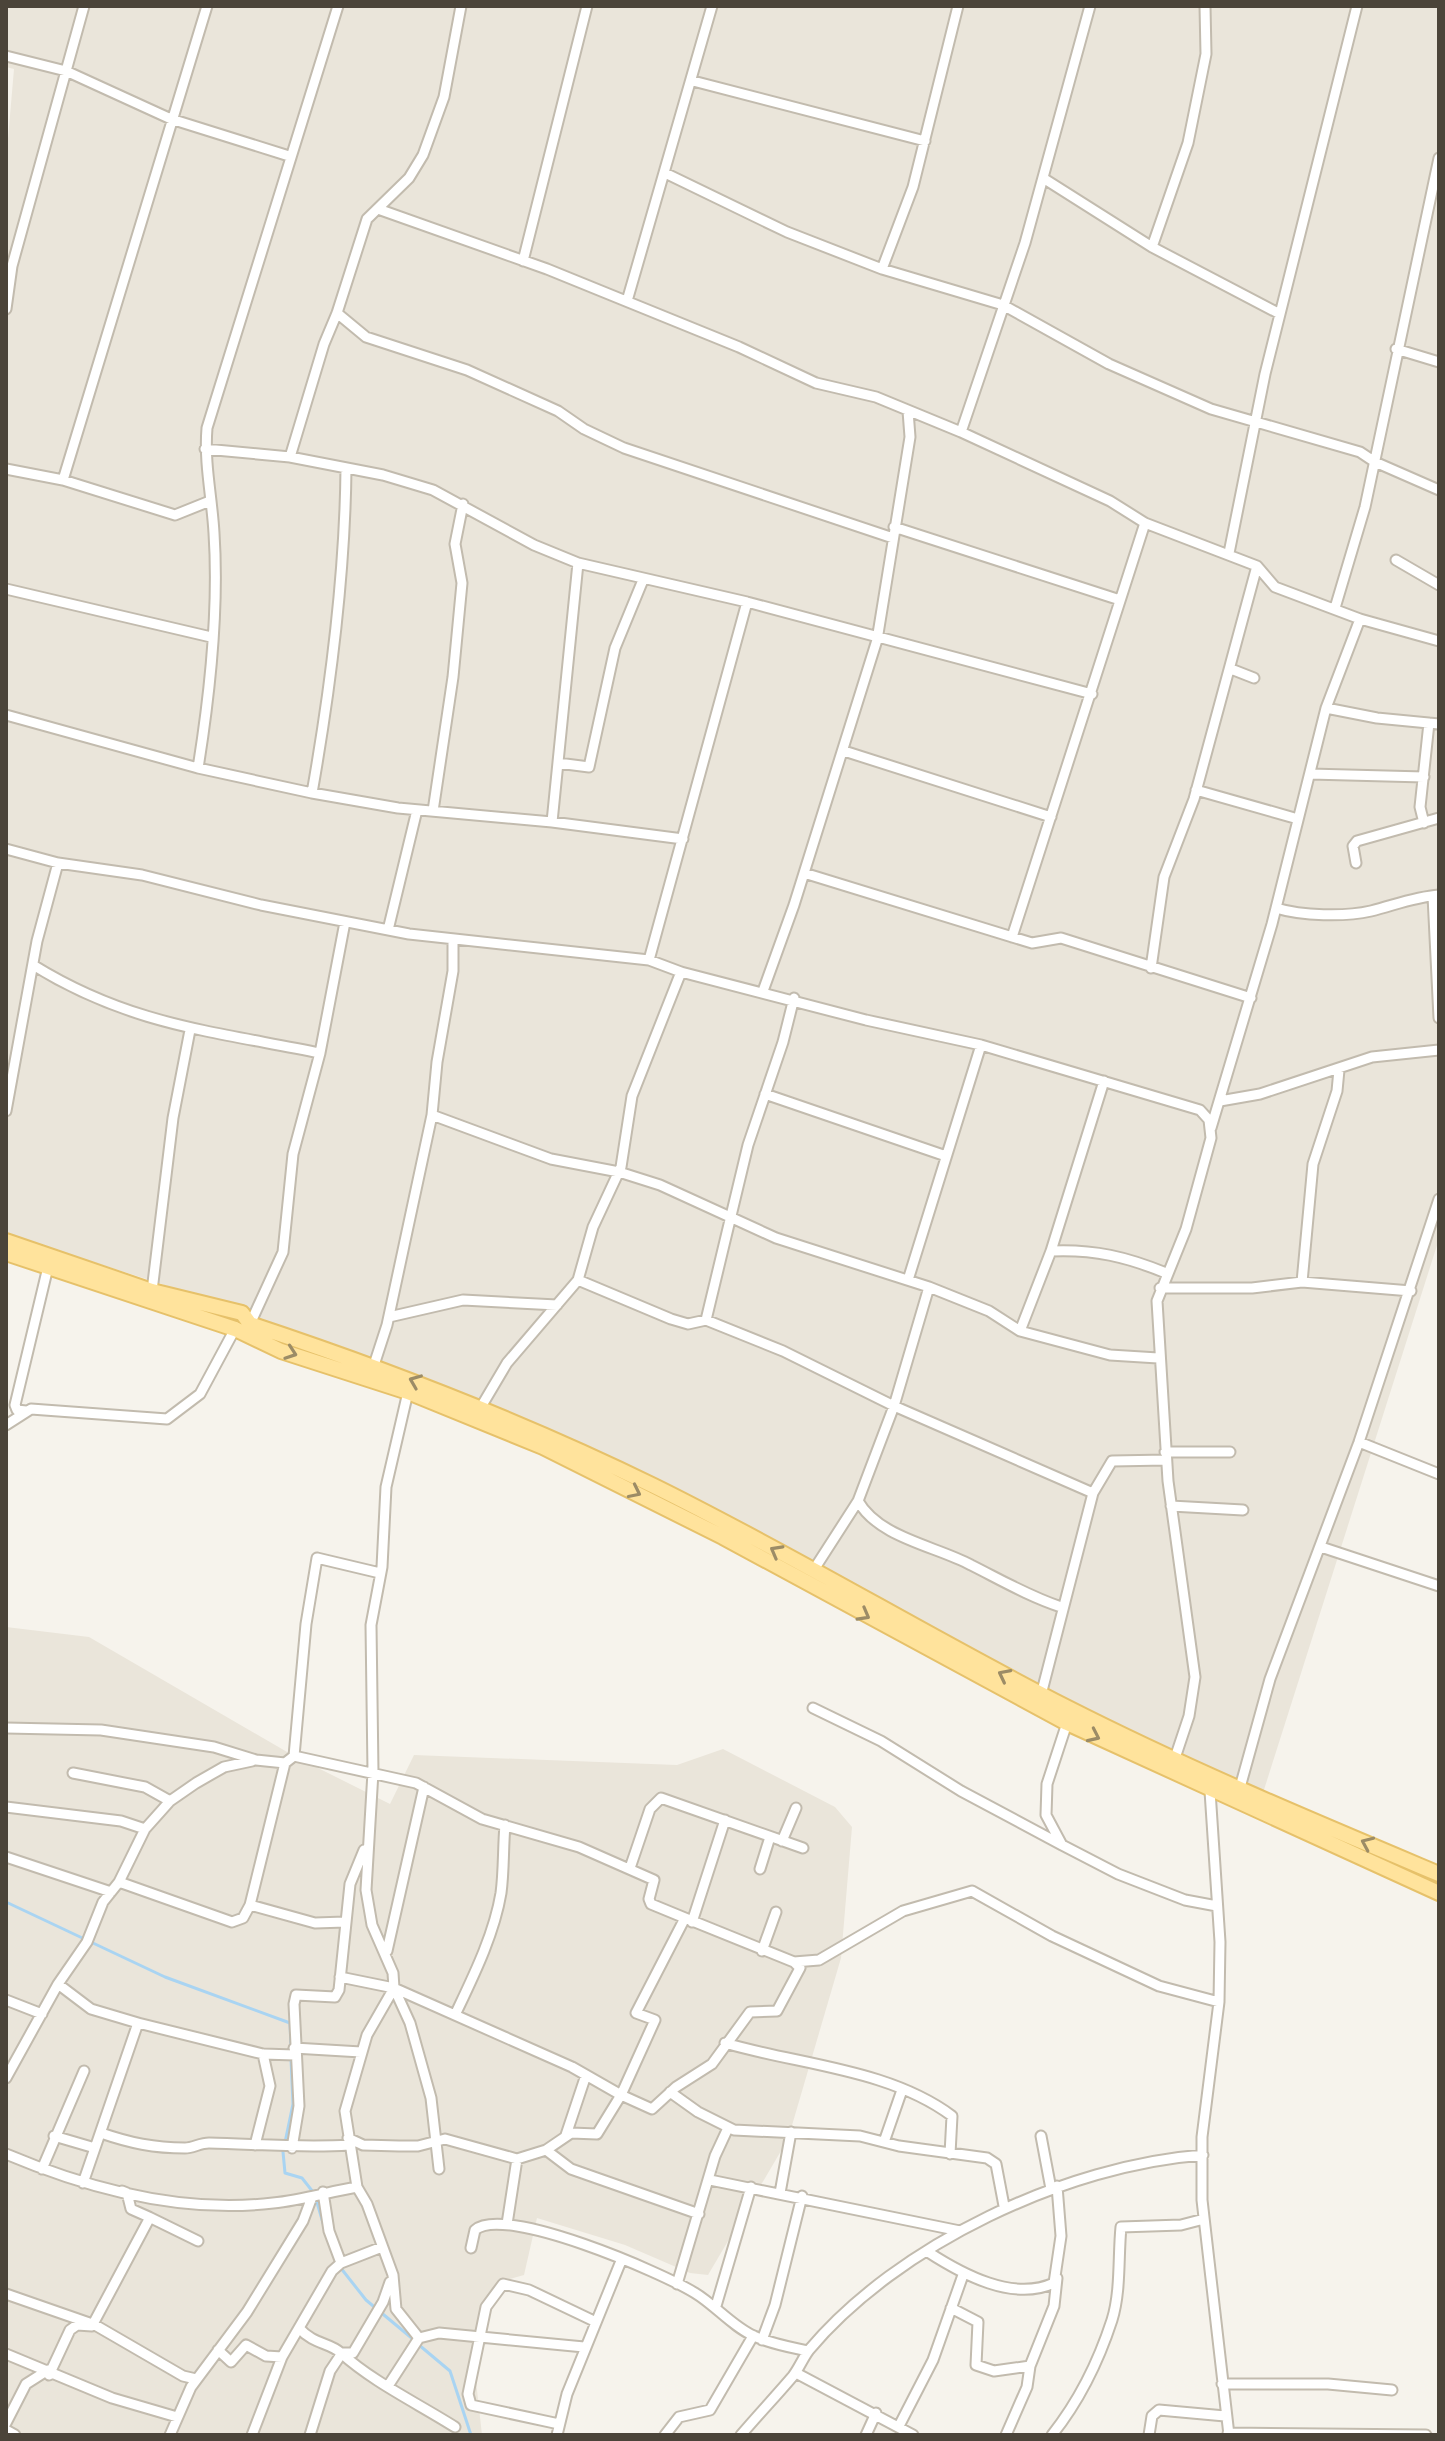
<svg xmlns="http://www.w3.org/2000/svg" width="1445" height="2441" viewBox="0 0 1445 2441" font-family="Commissioner,sans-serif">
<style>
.residential{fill:#eae5da}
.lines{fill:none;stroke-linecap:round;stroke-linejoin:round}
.stream{stroke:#a9d4f2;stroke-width:3}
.street-casing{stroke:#c2bbae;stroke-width:13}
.primary-casing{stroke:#e6c16a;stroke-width:18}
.street{stroke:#fff;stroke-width:9}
.primary{stroke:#ffe39c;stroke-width:14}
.oneway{stroke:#9c8c66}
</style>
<rect width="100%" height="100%" fill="#f6f3ec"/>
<path class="residential" d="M6 6H1439V1239L1262 1796 297 1339 162 1284 6 1234V162L14 69 6 67Z
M6 1627 89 1637 294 1756 390 1804 414 1755 677 1765 723 1749 835 1807 852 1827 841 1958 788 2139 708 2275 690 2273 625 2245 537 2218 524 2275 503 2281 490 2306 476 2381 482 2435H15L6 2431Z"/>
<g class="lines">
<path class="stream" d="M6 1902 165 1977 290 2023 291 2047
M291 2059 293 2104 283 2152 285 2173 302 2178 313 2192
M316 2199 323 2223
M340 2267 366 2300 414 2340
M419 2345 450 2371 471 2435"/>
<defs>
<path id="street" d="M6 56 66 71 171 119 289 156
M693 81 925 141
M665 173 787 232 882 269 1003 305 1109 364 1211 409 1360 452 1375 462 1439 490
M1043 178 1152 247 1280 314
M378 209 547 269 739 347 816 383 876 397 961 432 1110 501 1145 523 1257 566 1275 587 1360 619 1439 641
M1152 247 1188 143 1206 54 1205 6
M523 261 587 6
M882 269 913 187 958 6
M627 301 712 6
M6 309 12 266 84 6
M337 313 366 337 467 370 558 411 584 429 624 448 893 538
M1396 349 1439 362
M961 432 1025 243 1090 6
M205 449 290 457 383 475 433 490 534 545 578 563 747 602 1092 694
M290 457 324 344 337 313 367 219 409 178 423 155 444 97 461 6
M6 469 63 480 207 6
M63 480 175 515 210 501
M894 527 1120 600
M1229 553 1265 374 1357 6
M1396 560 1439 585
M6 589 211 637
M1335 608 1365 507 1439 158
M1231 669 1254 678
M1326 708 1377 718 1439 724
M6 715 198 768 312 793 398 808 552 822 683 839
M844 751 1051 817
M558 763 589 767 615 648 643 580
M198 768C210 693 219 609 214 533 212 497 204 464 207 428L338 6
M1310 774 1424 777
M1196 790 1298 819
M312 793C331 685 345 577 346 468
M433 811 453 677 462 583 455 544 463 504
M552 822 578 563
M1424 823 1420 807 1429 723
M6 849 58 863 142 875 261 905 409 934 649 960 681 972 866 1020 981 1045 1200 1110 1209 1120 1211 1138 1186 1229 1157 1301 1168 1481 1195 1677 1189 1716 1174 1761
M1356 863 1353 846 1357 841 1439 818
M804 873 1032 943 1061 938 1251 998
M1433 896 1439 1018
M1276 908C1302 916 1345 917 1371 911 1395 905 1414 897 1439 895
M388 930 417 810
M1012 937 1145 523
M649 960 747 602
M33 965C130 1025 212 1031 320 1053
M1151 968 1164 877 1194 799 1257 566
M763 991 794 905 877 640 910 437 908 411
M765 1094 946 1156
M1220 1101 1260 1094 1372 1057 1439 1050
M6 1111 37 941 58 863
M432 1115 551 1159 619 1172 660 1185 776 1238 929 1287 989 1311 1020 1331 1051 1251C1094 1249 1127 1257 1166 1273
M1211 1128 1272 924 1326 708 1360 619
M1051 1251 1104 1081
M578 1280 671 1319 688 1324 706 1320 783 1351 894 1406 1093 1493
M908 1280 981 1045
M1302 1282 1313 1164 1337 1091 1339 1070
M929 1287 894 1406 858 1501C879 1538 936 1546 971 1565 1001 1580 1028 1596 1061 1607
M1160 1288H1252L1302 1282 1411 1291
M152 1291 173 1118 190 1030
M389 1317 463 1300 557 1305
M706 1320 748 1145 783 1042 794 998
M250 1324 283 1252 293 1154 320 1053 345 922
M1020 1331 1110 1355 1158 1358
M374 1365 387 1325 432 1115 437 1062 453 971V940
M408 1392 386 1487 382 1567 371 1625 373 1772 366 1890 372 1925 393 1973 394 1988 410 2023 431 2098 439 2169
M481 1407 507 1363 578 1280 593 1227 621 1167 632 1096 681 972
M26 1411 17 1410 15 1405 48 1267
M6 1425 31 1409 167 1419 200 1394 236 1327
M1359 1442 1439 1474
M1165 1452H1230
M1171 1506 1243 1510
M1321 1547 1439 1586
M813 1571 858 1501
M1041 1695 1093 1493 1112 1461 1166 1460
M813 1708 881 1741 961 1791 1062 1845
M1067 1723 1047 1784 1046 1815 1062 1845 1118 1874 1185 1900 1217 1906
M6 1728 101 1730 214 1747 256 1760 285 1763 294 1756 416 1783 482 1819 579 1847 654 1880 649 1899 651 1904 685 1918 636 2013 655 2020 621 2095 572 2067 394 1988 340 1977
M294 1756 306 1624 317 1558 380 1573
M285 1763 250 1905 315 1923 345 1922
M73 1773 145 1787 170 1801
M1210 1791 1220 1942 1219 2002 1202 2137V2200L1229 2435
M1239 1791 1270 1679 1359 1442 1439 1199
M6 1807 121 1821 145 1829
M782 1841 796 1808
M6 1857 111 1892
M630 1868 650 1809 661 1798 803 1848
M760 1869 770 1837
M119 1882 232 1922 243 1918 250 1905
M685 1918 794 1962 819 1960 903 1911 972 1891 1052 1936 1159 1986 1219 2002
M692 1922 725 1820
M387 1951 424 1787
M762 1951 776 1912
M58 1984 91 2009 138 2023 263 2054 295 2055
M394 1988 367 2035 345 2111 357 2187 367 2204 393 2275 396 2309 419 2338
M6 2000 42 2014
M455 2015C473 1977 494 1935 501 1893 504 1871 503 1847 505 1825
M725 2043C800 2065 889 2069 952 2116L950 2154
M294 2048 361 2052
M6 2078 58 1984 87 1942 103 1902 119 1882 145 1829 170 1801 196 1783 224 1767 252 1761
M670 2092 698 2112 734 2130 860 2136 899 2146 987 2158 996 2164 1004 2206
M101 2133C130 2143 154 2148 185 2148 193 2148 200 2143 209 2143 256 2144 302 2148 349 2145
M566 2135 586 2075
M54 2136 95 2148
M1041 2136 1051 2189
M348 2138 363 2145 399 2146H418L445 2139 517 2159 546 2150 571 2133 597 2134 621 2095 652 2109 676 2087 712 2064 750 2012 777 2011 800 1968 794 1962
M884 2142 902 2090
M255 2145 270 2086 263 2054
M292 2148 299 2106 294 2004 296 1995 335 1997 339 1990 350 1884 364 1850
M546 2150 571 2169 699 2214
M6 2154C89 2189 182 2214 273 2203 302 2200 328 2192 357 2187
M42 2169 84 2071
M710 2180 960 2231
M83 2183 138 2023
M323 2192 329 2231 341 2263
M780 2193 791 2132
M149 2217 198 2241
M507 2224 517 2159
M471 2248 475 2230C504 2204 663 2273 695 2293 715 2305 733 2327 754 2336 771 2344 790 2347 808 2351
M928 2252C962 2274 1013 2302 1054 2283L1061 2236 1057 2186
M341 2263 382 2247
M677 2284 715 2156 728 2128
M6 2294 95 2325 183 2376 196 2379
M716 2306 751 2187
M951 2308 978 2322 976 2365 994 2371 1030 2366
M299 2328C314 2345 329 2342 341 2353 373 2382 417 2403 455 2427
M762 2340 775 2305 802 2196
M218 2350 231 2362 246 2345 266 2356 282 2357
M6 2354 112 2398 177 2417
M796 2373 913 2435
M49 2375 70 2330 77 2325 92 2326 148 2221 149 2217 131 2209 127 2193 122 2191
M1222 2384H1328L1392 2390
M388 2386 419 2338 439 2333 584 2347
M6 2423 26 2384 48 2370
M559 2424 471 2405 468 2394 486 2307 503 2284 529 2290 594 2321
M899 2426 933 2360 963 2275
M6 2430 15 2435
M1228 2433 1426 2435
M170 2435 191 2387 247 2312 303 2221 312 2197
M252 2435 282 2357 332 2271 341 2263
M310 2435 330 2371 342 2353H353L383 2302 390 2282
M557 2435 567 2394 621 2261
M665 2435 679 2417 710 2410 753 2336
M741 2435C758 2415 776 2396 793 2376 799 2368 803 2358 809 2350 898 2244 1067 2165 1203 2155
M866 2435 876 2413
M1006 2435 1027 2387 1030 2366 1054 2306 1057 2278
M1052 2435C1079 2401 1099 2360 1112 2320 1121 2291 1118 2257 1121 2227L1181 2225 1204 2219
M1149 2435 1152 2416 1159 2410 1225 2416"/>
<path id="primary" d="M6 1241 152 1291 242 1313 250 1324C389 1370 523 1422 654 1486 794 1555 927 1636 1066 1707 1188 1769 1313 1821 1439 1874
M6 1253 235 1329 281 1351 408 1392 543 1447 723 1537 1067 1723 1439 1893"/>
</defs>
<use href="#street" class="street-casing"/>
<use href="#primary" class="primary-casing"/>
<use href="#street" class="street"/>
<use href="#primary" class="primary"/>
</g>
<defs><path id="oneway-chevron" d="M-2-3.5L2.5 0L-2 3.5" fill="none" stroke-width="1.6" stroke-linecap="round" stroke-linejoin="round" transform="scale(2)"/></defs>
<g class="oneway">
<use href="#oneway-chevron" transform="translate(291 1353) rotate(19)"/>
<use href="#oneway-chevron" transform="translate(415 1381) rotate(-158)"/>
<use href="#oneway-chevron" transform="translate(635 1492) rotate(26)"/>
<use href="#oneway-chevron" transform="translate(776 1551) rotate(-151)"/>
<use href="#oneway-chevron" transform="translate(864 1615) rotate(29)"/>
<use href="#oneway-chevron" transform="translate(1004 1675) rotate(-153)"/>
<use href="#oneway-chevron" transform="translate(1094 1736) rotate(25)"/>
<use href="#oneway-chevron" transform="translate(1367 1843) rotate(-156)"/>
</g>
<rect width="1445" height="2441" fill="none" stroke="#4b4439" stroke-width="16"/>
</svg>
